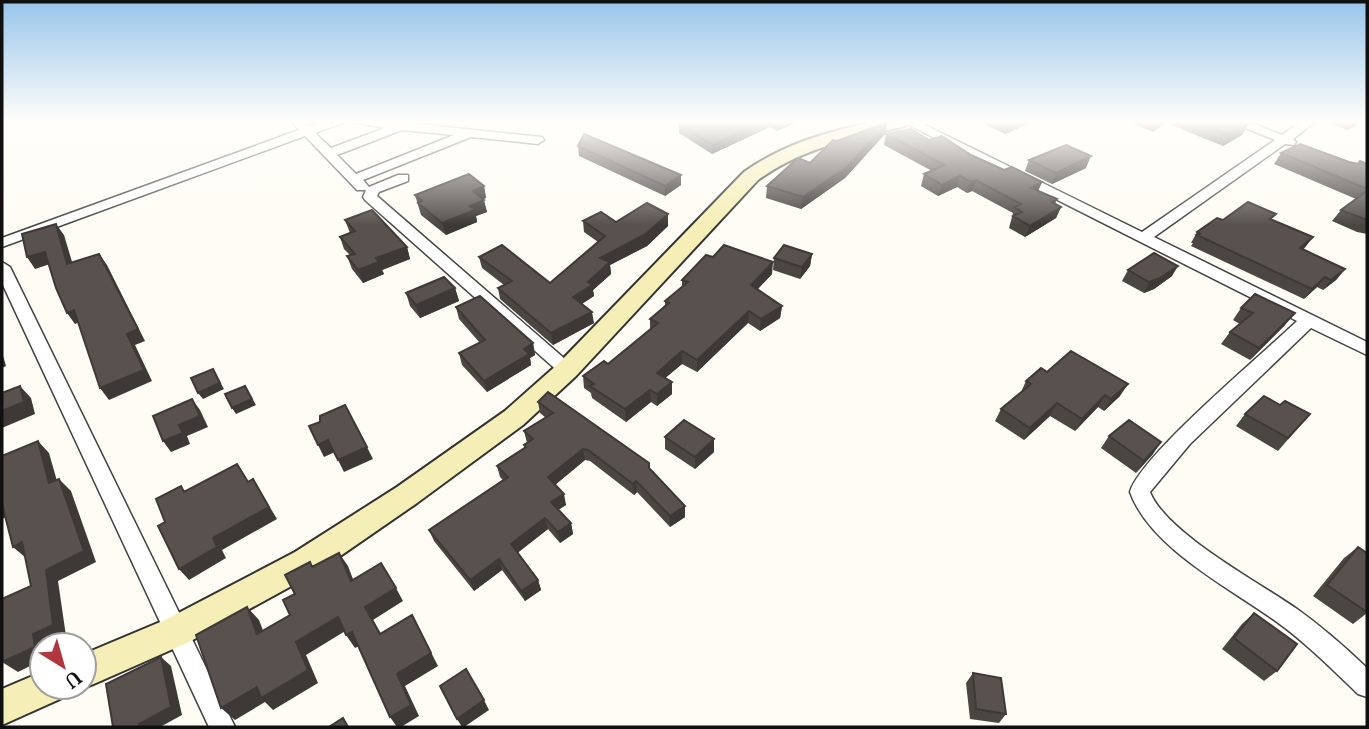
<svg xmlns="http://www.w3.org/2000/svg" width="1369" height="729" viewBox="0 0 1369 729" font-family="Merriweather,serif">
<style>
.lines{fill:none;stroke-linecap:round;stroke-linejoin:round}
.street-casing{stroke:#434343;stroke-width:3}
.secondary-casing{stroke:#323232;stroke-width:4}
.street{fill:#fff;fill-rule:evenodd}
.secondary{fill:#f6eeb7;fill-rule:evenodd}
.wall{fill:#4c4643}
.shaded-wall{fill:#3e3937}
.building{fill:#58514e;stroke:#3e3937;stroke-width:2}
</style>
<rect width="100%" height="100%" fill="#fefcf4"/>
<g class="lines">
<defs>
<path id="street" d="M292 122H305L309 126 320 122H345L315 133 331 148 385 128 353 122H399L542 137 544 140 538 144 471 137 363 180 369 187 398 175H408V181L379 192 377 196 573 366 576 370 573 374H561L365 200 363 197 366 190H357L305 136 2 247V238L299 130ZM402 130 454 135 356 174 337 155Z
M903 122H919L1142 232 1275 140 1231 122H1249L1282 135 1300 122H1315L1293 139 1296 142 1294 145 1285 144 1154 237 1367 342V355L1311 328 1190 444 1150 492C1166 533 1260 583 1297 609 1322 627 1345 647 1367 668V697L1358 694C1332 669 1306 643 1277 622 1230 588 1150 548 1130 492 1140 456 1264 353 1297 321Z
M2 262 10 267 235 727H209L2 283Z"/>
<path id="secondary" d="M873 122H907L905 126C852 139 803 147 758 180L576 376 523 425 417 503 317 572 189 642 96 683 84 688 81 687H84V654L165 620 295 552 397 487 505 411 558 364 744 172C784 144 826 132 873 122Z
M42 672V687H65L60 699 2 725V689Z"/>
</defs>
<use href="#street" class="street-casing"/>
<use href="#secondary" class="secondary-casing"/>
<use href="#street" class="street"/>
<use href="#secondary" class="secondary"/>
</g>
<path class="wall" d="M682 122H797L777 131 770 127 712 154 679 133V124Z
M984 122H1032L1005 134 984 124Z
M1130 122H1245L1248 124 1242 135 1223 146 1166 123 1153 132Z
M1326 122H1361L1348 130Z
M886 133 845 178 801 209 766 198 767 186 810 163 837 141Z
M886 134 929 140 971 155 1004 170 1042 182 1038 191 1057 199 1055 204 1061 207 1056 218 1025 237 1009 228 1013 213 972 191 967 193 957 187 938 196 921 186 924 174 932 171 884 145Z
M578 146 681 175V185L665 196 579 156Z
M1281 153 1358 164H1367V234L1357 232 1332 221 1341 210 1356 199 1274 164Z
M1029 160 1086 168 1052 184 1025 171Z
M484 186 486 198 483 199 487 212 476 216 477 222 446 235 421 215 415 195Z
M668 214V226L647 246 610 265 611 274 593 290 594 296 582 304 594 323 553 345 500 299 498 288 504 285 482 268 479 257 550 283 598 242 584 232 583 221 616 222Z
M345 220 407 247 410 259 382 270 384 274 363 283 352 269 347 256 350 255 344 249 340 237 350 233Z
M1223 220H1272L1313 237 1303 250 1345 269 1336 280 1323 290 1317 287 1304 299 1191 246 1193 243H1191L1197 232Z
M812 254 810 266 800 279 773 270 774 258Z
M1128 270 1172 276 1154 289 1144 293 1122 281Z
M772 274 758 289 782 306 780 318 760 331 748 323 697 372 682 364 665 378 672 394 657 406 651 402 626 422 592 398 591 393 584 388 583 376 608 364 650 329V319L665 305V301L682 287V280Z
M455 288 459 301 420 318 410 306 406 293Z
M456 307 533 343 535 355 530 358 531 365 487 392 462 365 459 353 480 343 459 319Z
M1241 308 1285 325 1250 360 1221 344 1230 332 1240 324 1233 320Z
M1047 372 1120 396 1104 411 1098 407 1075 431 1050 416 1024 440 995 421 1001 409 1021 392 1026 381Z
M538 402 649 469 685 506V517L670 527 637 492 634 495 590 461 585 460 555 485 566 505 558 510 571 523 573 534 560 543 548 529 518 552 538 580 541 590 525 601 502 570 474 591 434 541 429 530 503 480 500 477 497 466 525 448 524 445 527 443 524 431 546 418 540 413Z
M1280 405 1310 414 1278 451 1236 426 1245 414Z
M1109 436 1153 454 1136 473 1101 448Z
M665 437 714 452 695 469 665 449Z
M1358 547 1367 553V613L1353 624 1313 596 1344 558Z
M1254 613 1277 671 1264 681 1222 649 1242 624Z
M973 673 1006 714 999 723 970 719 966 683Z"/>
<path class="shaded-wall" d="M761 122H770V127L712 154 713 145Z
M778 122H797L777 131Z
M888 122 886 133 845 178 801 209 803 197Z
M1011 122H1032L1005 134 1009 123Z
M1157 122H1167L1153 132Z
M1353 122H1361L1348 130Z
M1248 124 1242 135 1223 146 1229 135Z
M1091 156 1086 168 1052 184 1056 173Z
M681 175V185L665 196V186Z
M960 176 957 187 938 196 942 185Z
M976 180 972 191 967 193 971 182Z
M1042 182 1037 193 1031 188Z
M484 186 486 198 475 202 473 191Z
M484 200 487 212 476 216 477 222 446 235 442 223 470 206Z
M1061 207 1056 218 1025 237 1030 226Z
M668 214V226L647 246 610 265 611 274 593 290 594 296 575 308 573 297 588 282 600 258Z
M56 224 64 235 76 275 67 264Z
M1313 237 1305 247 1292 259 1300 248Z
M407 247 410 259 382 270 384 274 363 283 358 270 376 258Z
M45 252 53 263 35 269 27 257Z
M99 254 107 265 145 341 135 345 152 381 109 400 100 388 127 334Z
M812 254 810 266 800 279 802 267Z
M773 262 772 274 750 297 751 285Z
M1178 266 1172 276 1154 289 1144 293 1149 282Z
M1345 269 1336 280 1323 290 1331 280Z
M1325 277 1317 287 1304 299 1312 289Z
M455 288 459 301 420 318 416 305Z
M782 306 780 318 760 331 761 319Z
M74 310 82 321 75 324 67 313Z
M749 311 748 323 697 372V360Z
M592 312 594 323 553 345 551 333Z
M1295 313 1285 325 1250 360 1259 348Z
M533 343 535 355 530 358 531 365 487 392 484 381Z
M682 351V364L657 385V373Z
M2 352 6 366 2 368Z
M213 369 224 389 203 399 198 393Z
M672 382V394L657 406V394Z
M1128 384 1120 396 1104 411 1111 399Z
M20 386 31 398 35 414 2 428V411Z
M245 386 256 405 236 414 232 408Z
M650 390 651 402 626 422 625 409Z
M1105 395 1098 407 1075 431 1082 419Z
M192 399 200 410 208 427 187 436 190 444 171 452 163 441 179 425Z
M1057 403 1050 416 1024 440 1030 428Z
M714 439V452L695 469V457Z
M328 440 335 452 324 457 318 445Z
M38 441 49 453 61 495 49 483Z
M1161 442 1153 454 1136 473 1144 461Z
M367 447 373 459 344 472 338 460Z
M583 449 585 460 550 489 548 477Z
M59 479 71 491 96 562 58 581 66 636 47 645H42V660L18 672 2 662 33 634 46 570Z
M253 479 277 519 222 550 226 558 189 580 179 569Z
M636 481 637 492 634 495 633 484Z
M564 494 566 505 553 513 551 502Z
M2 502 14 513 2 519Z
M685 506V517L670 527V516Z
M545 518 548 529 515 555 511 544Z
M571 523 573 534 560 543 558 532Z
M22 542 26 558 13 547Z
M339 553 348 566 359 595 351 581Z
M499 559 502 570 474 591 470 580Z
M538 580 541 590 525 601 521 591Z
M396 588 403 601 373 620 388 647 365 607Z
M247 607 259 620 269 646 257 634Z
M412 615 438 666 405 686 419 716 401 727H397L390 717 397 674Z
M338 617 347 630 306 655 318 683 273 710 265 702 235 720 221 708 296 642Z
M352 632 361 645 355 648 346 635Z
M161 657 171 666 182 715 160 727H140L139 724Z
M484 700 489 710 464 727H462L457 719Z"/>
<path class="building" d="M682 122H761L713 145 679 124Z
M888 122 847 167 803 197 767 186 798 158 810 163 833 140 837 141Z
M1197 122H1245L1248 124 1229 135Z
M911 129 929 140 942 136 971 155 1004 170 1012 167 1042 182 1031 188 1057 199 1052 202 1061 207 1030 226 1013 216 1022 212 1015 207 1021 204 976 180 971 182 960 176 942 185 924 174 945 165 886 134Z
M584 134 681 175 665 186 578 146Z
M1300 144 1349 162 1358 164 1360 161 1367 164V189L1281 153Z
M1066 145 1091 156 1056 173 1029 160Z
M469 174 484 186 473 191 484 200 470 206 475 210 442 223 418 203 422 201 415 195Z
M1367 191V220L1341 210Z
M1248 202 1276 214 1270 219 1313 237 1300 248 1345 269 1331 280 1325 277 1312 289 1197 235 1200 234 1197 232 1217 218 1223 220Z
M647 203 668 214 646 234 600 258 610 262 588 282 592 285 573 297 592 312 551 333 498 288 512 281 479 257 502 245 550 283 605 236 583 221 601 212 616 222Z
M372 210 407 247 376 258 379 262 358 270 347 256 355 254 340 237 355 231 345 220Z
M56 224 67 264 99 254 138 329 127 334 144 370 100 388 74 310 67 313 56 288 45 252 27 257 22 234Z
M724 245 773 262 751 285 782 306 761 319 749 311 697 360 682 351 657 373 672 382 657 394 650 390 625 409 590 386 594 384 583 376 604 361 608 364 658 323 650 319 669 303 665 301 688 282 682 280 706 255 713 257Z
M784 245 812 254 802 267 774 258Z
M1154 253 1178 266 1160 278 1149 282 1128 270Z
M444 277 455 288 416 305 406 293Z
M1255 294 1295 313 1259 348 1230 332 1253 313 1241 308Z
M480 296 533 343 524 349 529 354 484 381 459 353 485 340 456 307Z
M1071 351 1128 384 1111 399 1105 395 1082 419 1057 403 1030 428 1001 409 1031 384 1026 381 1041 368 1047 372Z
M213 369 220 383 198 393 191 378Z
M20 386 24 402 2 411V393Z
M245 386 252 399 232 408 225 394Z
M548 392 649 463V468L685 506 670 516 636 481 633 484 588 450 583 449 548 477 564 494 551 502 571 523 558 532 545 518 511 544 538 580 521 591 499 559 470 580 429 530 508 477 497 466 526 447 524 445 533 439 524 431 553 413 538 402Z
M1264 396 1280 405 1285 401 1310 414 1288 438 1245 414Z
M192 399 200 416 179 425 183 433 163 441 153 416Z
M345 405 367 447 338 460 328 440 318 445 309 426 320 422V416Z
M684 420 714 439 695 457 665 437Z
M1129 420 1161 442 1144 461 1109 436Z
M38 441 49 483 59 479 84 551 46 570 53 625 33 634 35 647 2 662V599L31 586 22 542 13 547 2 504V456Z
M237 464 248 482 253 479 269 507 213 538 217 547 179 569 158 526 165 522 156 499 181 486 184 492Z
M1358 547 1367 553V612L1327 585Z
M339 553 351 581 381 563 396 588 365 607 380 634 412 615 431 653 397 674 411 705 390 717 352 632 346 635 338 617 296 642 308 670 261 698 257 687 221 708 196 635 247 607 257 634 290 615 283 600 295 594 285 575 310 562 312 567Z
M1254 613 1297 644 1277 671 1234 638Z
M161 657 171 707 139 724 140 727H113L106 684Z
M466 669 484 700 457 719 440 686Z
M973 673 1001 678 1006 714 976 709Z
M343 718 348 727H329Z"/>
<linearGradient id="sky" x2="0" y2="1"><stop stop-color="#97c5eb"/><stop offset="0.54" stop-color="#fffefa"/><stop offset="1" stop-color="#fffefa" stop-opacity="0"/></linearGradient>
<rect width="1369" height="225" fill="url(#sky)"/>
<rect width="1369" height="729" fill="none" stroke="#101010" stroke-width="7"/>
<g transform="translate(63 666) rotate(143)"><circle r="33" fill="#ffffff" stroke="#9f9f9f" stroke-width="2"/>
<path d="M0-5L12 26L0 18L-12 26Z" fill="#b1373f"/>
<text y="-10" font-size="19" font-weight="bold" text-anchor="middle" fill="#101010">U</text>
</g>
</svg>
